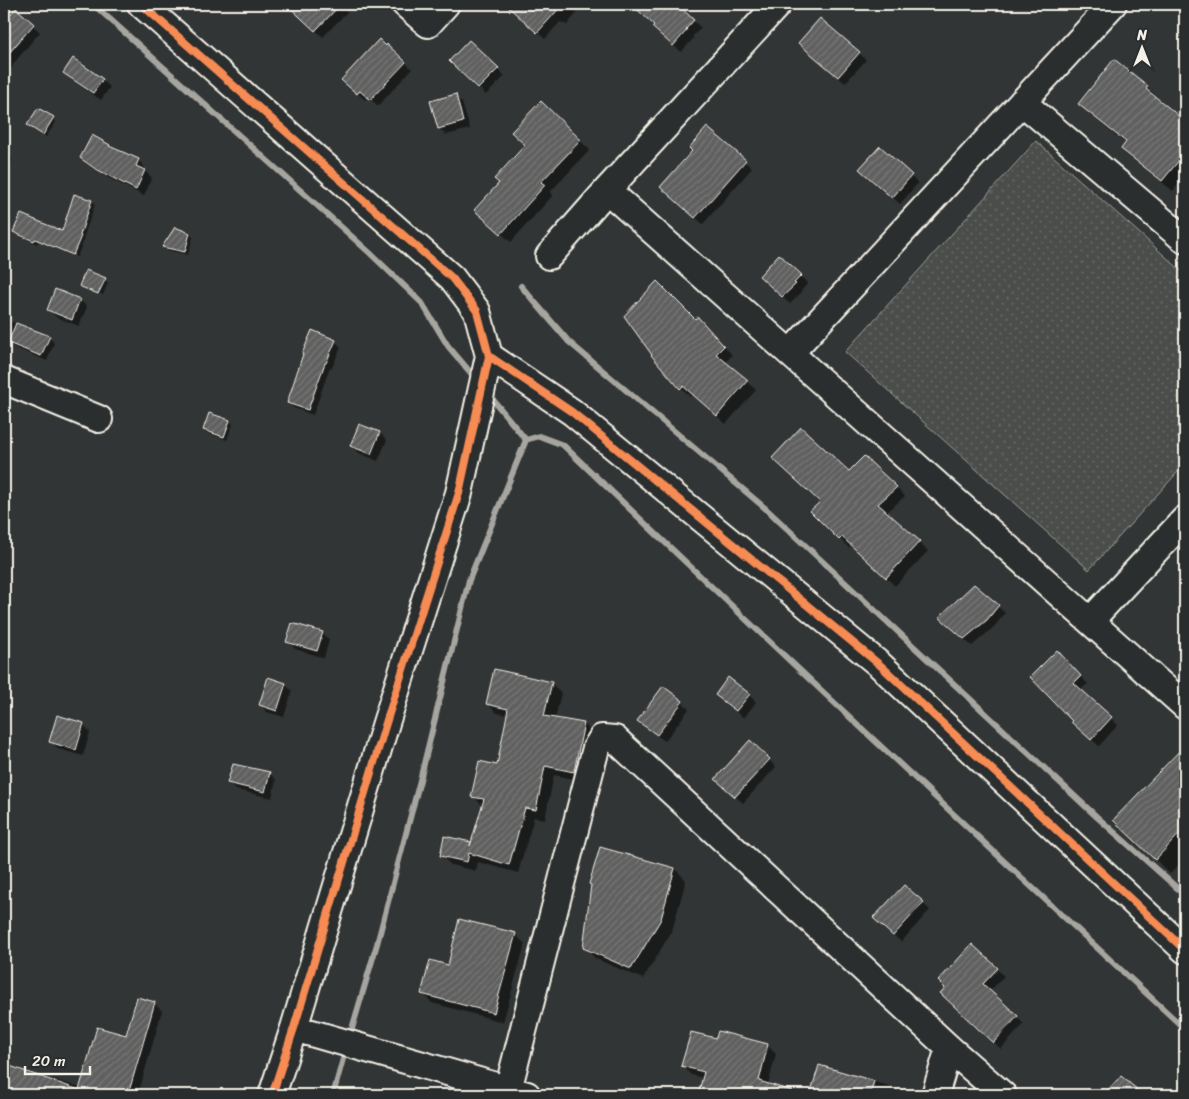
<svg xmlns="http://www.w3.org/2000/svg" width="1189" height="1099" viewBox="0 0 1189 1099" font-family="Sriracha,sans-serif">
<style>
.grass{fill:url(#grass-dots);stroke:#a09f9a}
.shadow{fill:#0007}
.lines{fill:none;stroke-linecap:round;stroke-linejoin:round}
.stream{stroke:#a6a5a0;stroke-width:6}
.building{fill:url(#building-hatch);stroke:#f4f1e8}
.minor-casing{stroke:#f4f1e8;stroke-width:30}
.minor{stroke:#2a2d2e;stroke-width:26}
.cycleway-casing{stroke:#2a2d2e;stroke-width:11}
.cycleway{stroke:#f68b52;stroke-width:8}
</style>
<defs>
<pattern id="grass-dots" width="8" height="8" patternUnits="userSpaceOnUse" patternTransform="scale(1.25)"><rect width="8" height="8" fill="#4b4d4c"/><path d="M2 2h.1M6 6h.1" fill="none" stroke="#666766" stroke-width="1.8" stroke-linecap="round"/></pattern>
<pattern id="building-hatch" width="6" height="6" patternUnits="userSpaceOnUse" patternTransform="scale(1.25)"><rect width="6" height="6" fill="#5f605f"/><path d="M-1 1l2-2M0 6l6-6M5 7l2-2" fill="none" stroke="#777776"/></pattern>
</defs>
<rect width="100%" height="100%" fill="#323535"/>
<filter id="ink" filterUnits="userSpaceOnUse"><feTurbulence type="fractalNoise" baseFrequency=".02" numOctaves="2"/><feDisplacementMap in="SourceGraphic" scale="10" xChannelSelector="R" yChannelSelector="G"/><feConvolveMatrix kernelMatrix="1 2 1 2 8 2 1 2 1" color-interpolation-filters="sRGB"/></filter>
<g filter="url(#ink)">
<path class="grass" d="M1036 141 1185 274V464L1089 570 845 352Z"/>
<path class="shadow" d="M287 4H342L340 6 347 12 323 37Z
M516 4H568L577 13 567 25 560 22 545 39 512 8Z
M647 4H675L701 28 692 37 694 38 681 52 661 34 655 26 640 11Z
M16 10 40 32 14 63 4 85V24Z
M469 42 505 76 486 95 451 61Z
M807 50 859 53 866 60 845 83Z
M405 62 412 69 378 106 368 97 365 100 350 87Z
M65 73 102 80 110 87 101 100 72 80Z
M1147 87 1158 98 1157 99 1185 123V177L1173 191 1133 159 1123 148 1126 144 1091 115 1080 104Z
M455 96 462 103 470 129 446 135 439 128Z
M541 103 590 150 550 192 553 195 511 242 485 219 500 183 526 145Z
M53 118 56 122 46 137 32 128Z
M707 129 752 168 703 224 668 194Z
M109 146 112 149 138 160 145 168 144 170 152 178 144 196 103 175 88 165 81 158Z
M880 148 918 183 900 204 868 176Z
M4 153 12 160 4 179Z
M75 195 92 201 95 204 83 239 84 240 77 257 39 241 37 244 18 235 15 232H63Z
M189 234 193 237 188 255 167 250 164 247Z
M801 276 808 283 801 291 802 292 790 304 767 283Z
M105 279 108 283 103 295 82 286Z
M56 290 80 300 87 307 79 326 56 317 48 309Z
M4 318V319L49 337 54 343 47 361 4 343Z
M695 321 707 327 732 355 725 363 756 390 726 424 692 394 690 397 653 356Z
M335 341 341 347 332 368 330 367 313 415 294 408 288 403Z
M229 421 233 424 227 440 207 433 204 430Z
M360 425 380 433 387 440 378 461 359 453 351 446Z
M864 458 905 496 886 513 928 551 895 586 852 545 849 548 812 511Z
M974 585 1005 613 994 627 972 646 940 618Z
M322 633 329 640 324 658 295 649 288 642Z
M1057 652 1088 684 1080 690 1118 725 1099 746 1080 729Z
M495 670 552 684 561 693 555 719 584 724 593 734 584 781 554 775 545 819 534 817 518 873 478 862 476 871 451 865 441 856 471 843 472 844 483 806 473 796 498 767 508 715 497 713 487 703Z
M285 684 292 691 284 717 267 712 260 704Z
M4 693 9 698 4 709Z
M716 695H749L756 702 744 718 723 702Z
M682 702 689 709 665 741 646 728 639 721Z
M83 724 90 732 83 756 58 749 51 741Z
M1185 747V858L1170 874 1115 820Z
M769 760 776 767 743 803 724 786Z
M269 773 276 780 272 798 236 790 229 783Z
M675 869 686 880 672 931 643 979 596 959 585 948Z
M904 887 930 910 901 942 882 925Z
M515 934 525 944 503 1022 432 1003 423 994 449 966Z
M972 946 1004 976 989 992 1024 1024 1001 1049 949 1000Z
M154 1003 162 1011 138 1095H4V1065L52 1082 53 1079 81 1088 127 1037Z
M718 1033 768 1046 776 1054 768 1085 801 1095H699L704 1078 691 1075 683 1066 717 1040Z
M820 1067 889 1086 898 1095H811Z"/>
<g class="lines">
<path class="stream" d="M93 4 370 253 422 303 448 346 476 379
M521 286 569 342 765 508 1097 817 1185 895
M489 395 526 440
M349 1039 377 944 420 780 469 580 526 440 539 436 563 445C768 642 976 836 1185 1029
M333 1095 346 1048"/>
</g>
<path class="building" d="M286 4H341L315 31Z
M505 4H563L537 33Z
M631 4H677L694 20 686 29 687 30 673 46 652 27 654 25Z
M16 8 34 24 4 59V22Z
M820 18 860 52 838 77 798 43Z
M379 39 386 46 387 44 406 62 370 100 360 91 357 94 341 80Z
M469 40 499 68 478 89 449 61Z
M73 58 103 79 93 93 63 73Z
M1114 59 1148 86 1146 89 1185 121V153L1162 181 1121 149 1126 142 1078 104Z
M456 94 463 122 438 129 430 101Z
M541 101 581 140 541 182 545 185 501 234 474 210 499 183 494 179 525 145 511 132Z
M38 108 54 117 43 135 27 125Z
M707 127 746 160 695 218 660 187 692 151 689 148Z
M92 135 110 145 109 146 139 159 136 166 145 170 136 190 94 168 80 158Z
M880 146 912 175 892 198 859 169Z
M74 194 92 200 80 235 81 236 73 255 35 239 34 241 13 232 21 214 62 231Z
M175 227 190 233 185 252 162 247Z
M779 254 802 275 794 283 796 284 782 297 759 276Z
M86 270 106 278 98 294 79 286Z
M657 281 695 319 698 317 724 346 716 354 748 380 717 416 683 386 680 389 651 355H652L624 316Z
M55 289 80 299 72 320 47 310Z
M16 323 50 336 41 356 8 343Z
M312 330 336 340 326 363H325L308 410 287 403 303 354H302Z
M209 413 230 420 224 437 203 430Z
M359 424 380 432 371 454 350 446Z
M801 427 849 471 864 456 897 487 878 504 920 541 886 578 842 537 839 540 810 511 820 502 772 458Z
M974 584 999 605 987 620 964 639 939 617Z
M292 623 323 632 317 651 286 642Z
M1057 650 1081 676 1074 683 1112 717 1091 740 1071 722 1072 721 1030 677Z
M494 669 552 682 544 716 584 723 574 772 545 766 536 810 525 808 509 865 469 853 467 862 440 856 444 836 471 842 470 846 484 799 471 797 479 761 497 765 508 709 486 704Z
M268 677 286 683 277 711 259 705Z
M728 677 750 694 736 711 715 695Z
M663 686 683 701 657 735 637 721Z
M57 715 84 723 76 750 49 742Z
M750 740 770 759 735 797 715 779Z
M1185 745V828L1155 860 1113 820Z
M233 764 270 772 265 792 227 783Z
M600 847 675 868 661 919 631 969 583 948 591 885 589 884Z
M904 885 924 902 893 936 873 918Z
M459 919 516 933 494 1013 421 994 430 960 448 965Z
M972 944 998 968 983 984 1018 1016 993 1043 940 993 945 988 938 981Z
M137 997 155 1002 128 1095H4V1064L79 1090 97 1027 126 1035Z
M718 1031 768 1044 759 1081 792 1091V1095H698L704 1072 681 1066 691 1032 716 1038Z
M819 1065 874 1081 870 1095H810Z
M1121 1076 1144 1095H1103Z"/>
<g class="lines">
<defs>
<path id="minor" d="M141 4 452 278 477 311 489 356 459 493 386 723 294 1028 272 1095
M405 4 428 24 446 4
M1022 102 1185 240
M607 190 1185 706
M549 256 607 190 778 4
M790 353 1113 4
M489 356 572 412 880 665 1185 950
M4 380 99 419
M1090 621 1185 519
M294 1028 527 1095
M508 1090 596 748 602 738 615 739 949 1048 1003 1095
M935 1095 949 1048"/>
</defs>
<use href="#minor" class="minor-casing"/>
<use href="#minor" class="minor"/>
<defs>
<path id="cycleway" d="M141 4 452 278 477 311 489 356 459 493 386 723 294 1028 272 1095
M489 356 572 412 880 665 1185 950"/>
</defs>
<use href="#cycleway" class="cycleway-casing"/>
<use href="#cycleway" class="cycleway"/>
</g>
</g>
<rect width="1189" height="1099" fill="none" stroke="#2a2d2e" stroke-width="20"/>
<rect x="10" y="10" width="1169" height="1079" fill="none" stroke="#f4f1e8" stroke-width="2" filter="url(#ink)"/>
<g transform="translate(1142 48)" stroke="#2a2d2e" stroke-width="4" paint-order="stroke">
<path d="M0-4L9 19L0 12L-9 19Z" fill="#f4f1e8"/>
<text y="-8" font-size="14" font-weight="bold" text-anchor="middle" fill="#f4f1e8">N</text>
</g>
<path d="M25 1066v8h65v-8" fill="none" stroke="#f4f1e8" stroke-width="2.5"/>
<text x="32" y="1066" font-size="15" fill="#f4f1e8" stroke="#2a2d2e" stroke-width="4" paint-order="stroke">20 m</text>
</svg>
